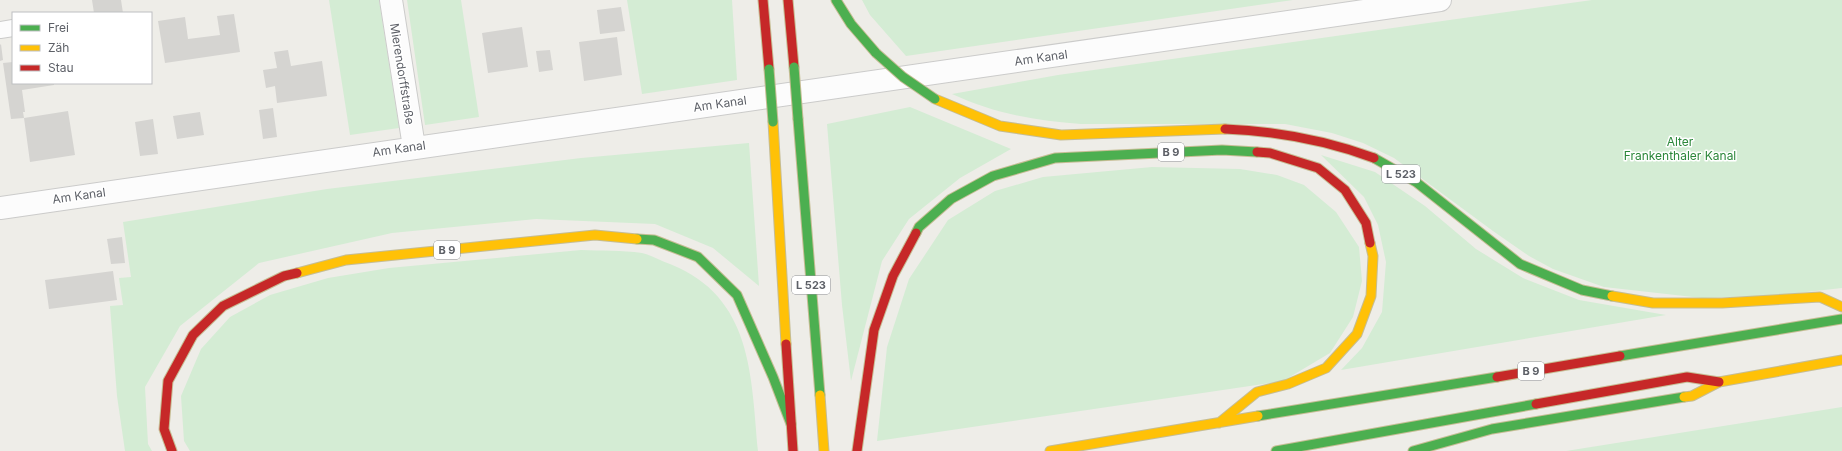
<svg xmlns="http://www.w3.org/2000/svg" width="1842" height="451" viewBox="0 0 1842 451" font-family="Inter,sans-serif">
<style>
.green{fill:#d4ecd4}
.building{fill:#d5d4d1}
.lines{fill:none;stroke-linecap:round;stroke-linejoin:round}
.lane-casing{stroke:#cbcbca;stroke-width:18}
.street-casing{stroke:#cbcbca;stroke-width:24}
.fast-casing{stroke:#c6bd94;stroke-width:11}
.slow-casing{stroke:#c6bd94;stroke-width:11}
.jam-casing{stroke:#c6bd94;stroke-width:11}
.lane{stroke:#fcfcfc;stroke-width:16}
.street{stroke:#fcfcfc;stroke-width:22}
.fast{stroke:#4caf50;stroke-width:9}
.slow{stroke:#ffc107;stroke-width:9}
.jam{stroke:#c62828;stroke-width:9}
.fast-bridge-casing{stroke:#c6bd94;stroke-width:11;stroke-linecap:butt}
.fast-bridge{stroke:#4caf50;stroke-width:9}
.labels{text-anchor:middle;stroke-width:3;stroke-linejoin:round;paint-order:stroke}
.shield{fill:#fff;stroke:#8e9095;stroke-width:1}
.shield-label{font-size:11px;font-weight:bold;fill:#5d6067}
.street-label{font-size:12px;fill:#5d6067;stroke:#fff}
.park-label{font-size:12px;fill:#2c873a;stroke:#fff}
</style>
<rect width="100%" height="100%" fill="#eeede8"/>
<path class="green" d="M329 0H379L399 128 350 135Z
M407 0H461L479 117 425 125Z
M627 0H732L737 80 642 94Z
M862 0H1293L906 56 870 15Z
M1592 0H1842V288L1780 295 1702 298 1604 287 1553 269 1529 256 1493 231 1394 158 1363 143 1332 133 1285 124H1081C1035 121 993 113 952 94L1058 75Z
M910 107 1011 149 960 178 909 219 882 261 851 381 842 305 827 124Z
M749 143 759 286 713 248 655 224 536 219 392 233 259 263 180 326 145 387 148 444 152 451H125L117 396 110 306 123 305 119 278 131 277 123 222 327 189 581 158Z
M1321 155 1375 172 1425 206 1476 249 1523 278 1579 300 1666 315 1341 370 1362 348 1382 312 1386 262 1378 225 1364 197Z
M1152 167 1240 169 1277 175 1304 185 1336 212 1359 247 1362 281 1353 317 1330 353 1283 381 877 441 887 347 909 279 948 220 995 191 1043 177Z
M581 250C601 251 622 250 642 253 651 255 661 261 670 264 753 297 751 376 758 451H190L184 441 181 396 201 349 230 317 270 295 328 278 389 268Z
M1842 407V451H1566Z"/>
<path class="building" d="M92 0H121L123 13H94Z
M621 7 625 31 600 34 597 10Z
M234 14 240 52 165 63 158 21 185 17 188 39 220 35 217 16Z
M522 27 528 67 488 73 482 33Z
M617 37 622 75 584 81 579 42Z
M1 44 3 60 0 61V45Z
M288 50 291 66 322 61 327 96 277 103 275 86 266 88 263 70 277 68 274 52Z
M550 50 553 70 539 72 536 51Z
M13 62V83H54V85L22 90 25 112H23L24 118 68 111 75 155 30 162 24 118 11 119 3 63Z
M273 108 277 137 263 139 259 110Z
M200 112 204 135 177 139 173 116Z
M153 119 158 154 140 156 135 122Z
M122 237 125 263 111 264 107 239Z
M113 271 117 300 49 309 45 280Z"/>
<g class="lines">
<defs>
<path id="lane" d="M0 30 13 28"/>
<path id="street" d="M391 0 414 147
M0 208 1440 0"/>
<path id="fast" d="M836 0 851 24 876 53
M798 119 820 395
M1374 158 1416 182 1520 264 1582 290 1612 296
M916 233 919 227 951 199 993 176 1055 158 1222 150 1257 152
M637 239 654 240 698 257 737 295 773 377 791 424
M1620 356 1842 319
M1258 416 1497 377
M1276 451 1536 404
M1413 451 1492 429 1684 397"/>
<path id="slow" d="M935 99 1000 126 1061 135 1225 129
M773 122 786 344
M297 273 346 260 595 235 637 239
M1612 296 1653 303H1722L1820 297 1842 307
M820 395 824 451
M1684 397 1692 396 1719 382 1842 360
M1219 423 1257 392 1288 384 1326 368 1357 334 1371 296 1373 256 1370 243
M1050 451 1258 416"/>
<path id="jam" d="M763 0 769 69
M788 0 794 67
M1225 129C1276 131 1326 140 1374 158
M1257 152 1270 153 1318 168 1345 190 1366 223 1370 243
M786 344 793 451
M1497 377 1620 356
M1536 404 1687 377 1719 382
M172 451 164 429 168 381 193 335 223 306 284 276 297 273
M857 451 874 330 893 276 916 233"/>
</defs>
<use href="#lane" class="lane-casing"/>
<use href="#street" class="street-casing"/>
<use href="#fast" class="fast-casing"/>
<use href="#slow" class="slow-casing"/>
<use href="#jam" class="jam-casing"/>
<use href="#lane" class="lane"/>
<use href="#street" class="street"/>
<use href="#fast" class="fast"/>
<use href="#slow" class="slow"/>
<use href="#jam" class="jam"/>
<defs>
<path id="fast-bridge" d="M876 53 903 77 935 99
M794 67 798 119
M769 69 773 122"/>
</defs>
<use href="#fast-bridge" class="fast-bridge-casing"/>
<use href="#fast-bridge" class="fast-bridge"/>
</g>
<g class="labels">
<g class="shield">
<rect x="1158" y="143" width="26" height="18" rx="3"/>
<rect x="1382" y="165" width="38" height="18" rx="3"/>
<rect x="434" y="241" width="26" height="18" rx="3"/>
<rect x="792" y="276" width="38" height="18" rx="3"/>
<rect x="1518" y="362" width="26" height="18" rx="3"/>
</g>
<g class="shield-label">
<text x="1171" y="156">B 9</text>
<text x="1401" y="178">L 523</text>
<text x="447" y="254">B 9</text>
<text x="811" y="289">L 523</text>
<text x="1531" y="375">B 9</text>
</g>
<g class="street-label">
<text transform="translate(1041 58) rotate(-8)" y="4">Am Kanal</text>
<text transform="translate(402 74) rotate(81)" y="4">Mierendorffstraße</text>
<text transform="translate(720 104) rotate(-8)" y="4">Am Kanal</text>
<text transform="translate(399 149) rotate(-8)" y="4">Am Kanal</text>
<text transform="translate(79 196) rotate(-8)" y="4">Am Kanal</text>
</g>
<g class="park-label">
<text x="1680" y="146">Alter<tspan x="1680" dy="14">Frankenthaler Kanal</tspan></text>
</g>
</g>
<rect x="12" y="12" width="140" height="72" fill="#ffffff" stroke="#bebfc2"/>
<rect x="20" y="25" width="20" height="6" fill="#4caf50" stroke="#bebfc2"/>
<text x="48" y="32" font-size="12" fill="#5d6067">Frei</text>
<rect x="20" y="45" width="20" height="6" fill="#ffc107" stroke="#bebfc2"/>
<text x="48" y="52" font-size="12" fill="#5d6067">Zäh</text>
<rect x="20" y="65" width="20" height="6" fill="#c62828" stroke="#bebfc2"/>
<text x="48" y="72" font-size="12" fill="#5d6067">Stau</text>
</svg>
